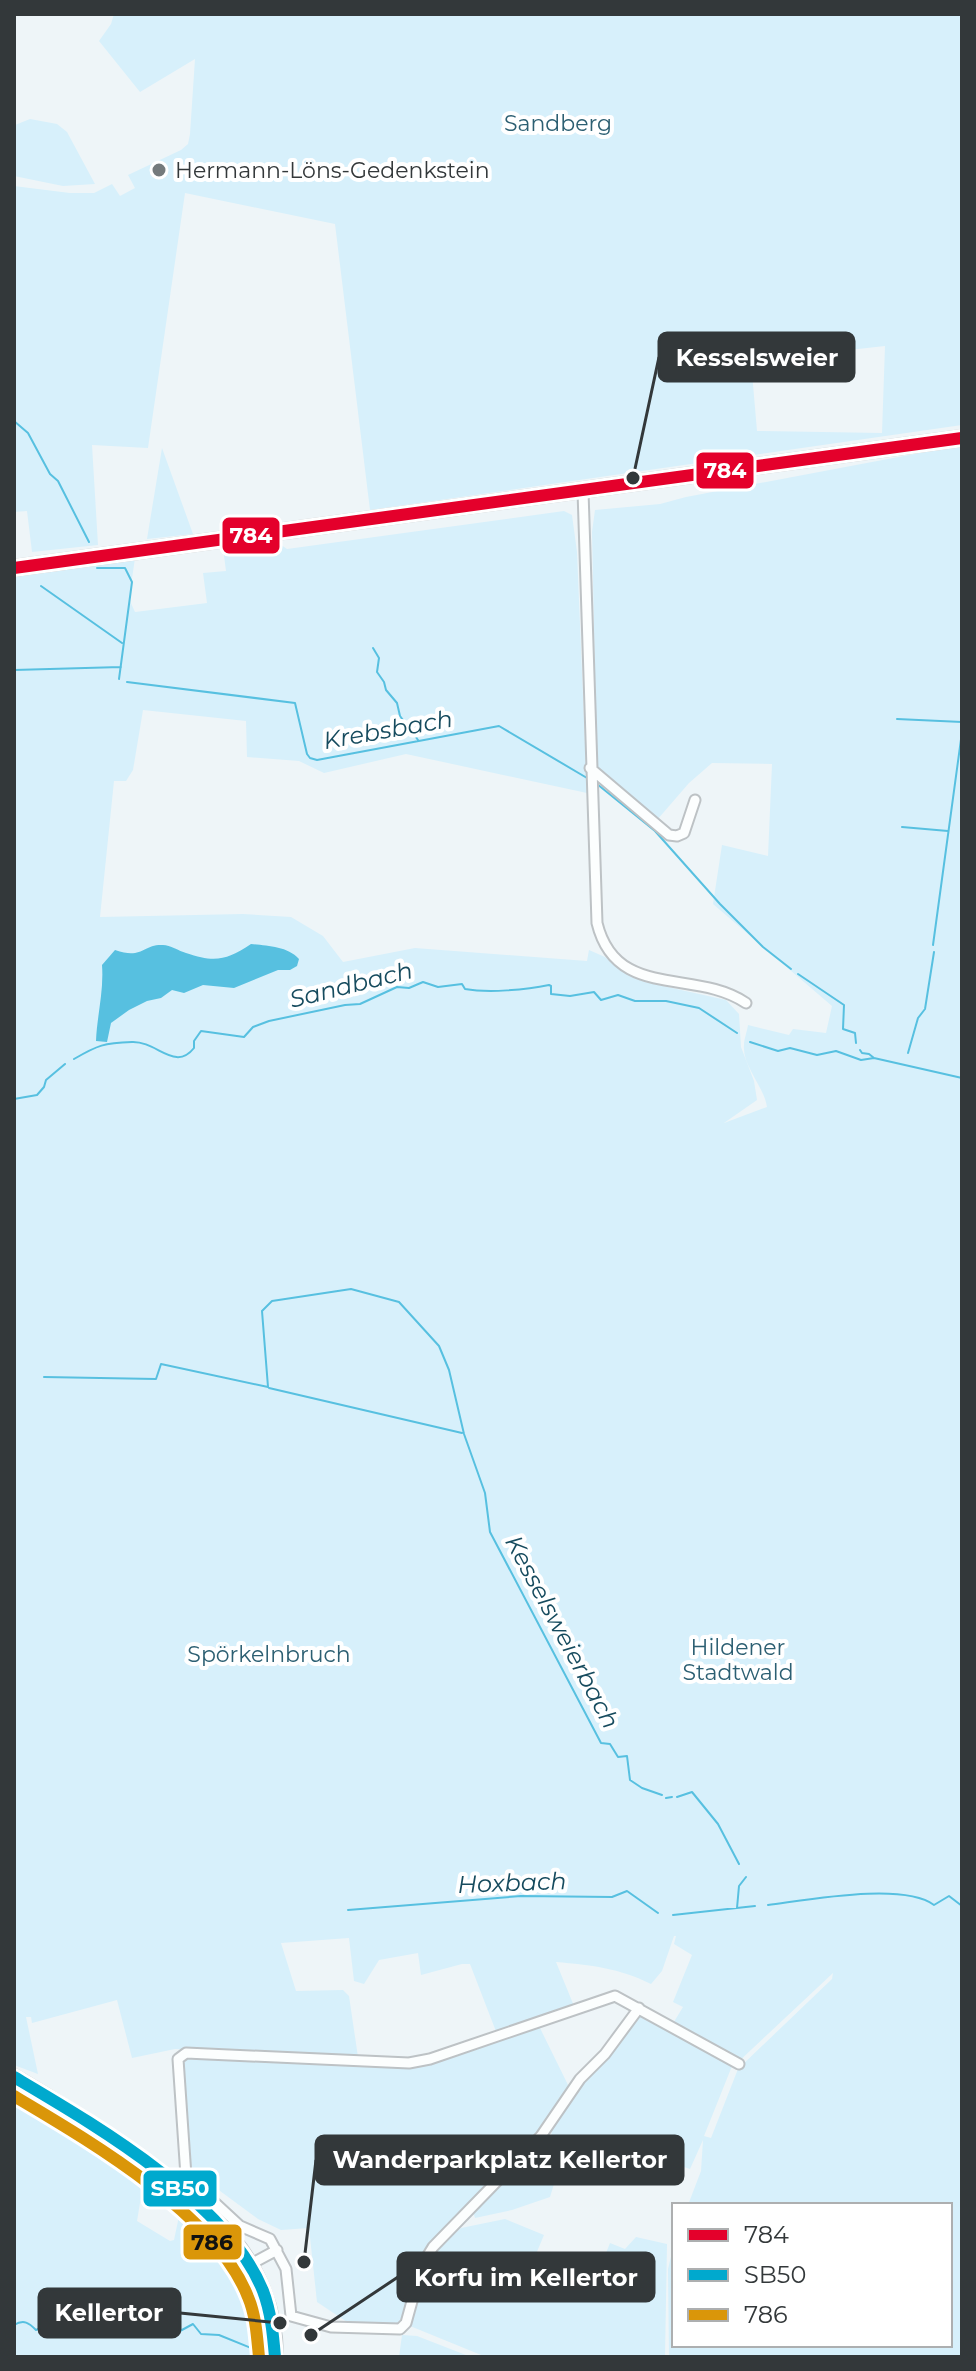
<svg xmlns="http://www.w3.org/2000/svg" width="976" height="2371" viewBox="0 0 976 2371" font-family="Montserrat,sans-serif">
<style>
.green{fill:#d7f0fb;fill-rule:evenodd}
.water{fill:#57c0e0}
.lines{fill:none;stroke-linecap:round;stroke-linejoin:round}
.stream{stroke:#57c0e0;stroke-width:2}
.street-casing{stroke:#bdc2c5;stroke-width:13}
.secondary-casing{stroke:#bdc2c5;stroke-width:18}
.primary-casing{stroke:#bdc2c5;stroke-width:18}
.street{stroke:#fcfefe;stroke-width:9}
.secondary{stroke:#fcfefe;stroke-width:14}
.primary{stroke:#fcfefe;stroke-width:14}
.bus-1-casing{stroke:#fff;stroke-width:18}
.bus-2-casing{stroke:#fff;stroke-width:18}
.bus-3-casing{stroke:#fff;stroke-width:18}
.bus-1{stroke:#e4002b;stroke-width:12}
.bus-2{stroke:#00a9ce;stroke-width:12}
.bus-3{stroke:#da9609;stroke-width:12}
.poi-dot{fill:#747a7c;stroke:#fff;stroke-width:3}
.labels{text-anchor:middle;stroke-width:8;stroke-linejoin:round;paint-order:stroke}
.park-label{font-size:22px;fill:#2c5f72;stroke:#fff}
.poi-label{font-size:22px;fill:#33383a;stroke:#fff;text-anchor:start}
.water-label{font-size:24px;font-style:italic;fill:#164b5e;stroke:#fff}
.leader{fill:none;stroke:#33383a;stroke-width:3}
.callout-dot{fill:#33383a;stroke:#fff;stroke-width:3}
.callout{fill:#33383a;stroke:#33383a;stroke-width:3}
.callout-label{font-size:24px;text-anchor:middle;font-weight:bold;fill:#fff}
.line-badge{stroke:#fff;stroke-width:3}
.badge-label{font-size:22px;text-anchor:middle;font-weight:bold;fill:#fff}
.pale-badge-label{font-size:22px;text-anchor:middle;font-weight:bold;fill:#111}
</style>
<rect width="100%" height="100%" fill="#eef5f8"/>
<path class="green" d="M114 14H962V425L370 510 335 224 185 193 148 448 92 445 98 545 32 552 27 511 14 512V186L70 193H94L112 184 120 196 135 188 128 175 181 150 188 144 190 134 195 59 140 92 99 41 111 24ZM885 346 882 433 757 431 751 361Z
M30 119 57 124 67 132 95 184 63 186 14 176 15 125Z
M962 445V2357H669L668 2269 674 2244V2345H950V2205H688L701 2171 703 2140 690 2169 664 2160 655 2182 558 2147 551 2137 552 2130 584 2080 642 2012 732 2066 704 2136 711 2138 738 2069 832 1979 833 1973 736 2064 672 2025 683 2007 673 2002 692 1955 674 1944 676 1936H674L662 1971 651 1984C619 1968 591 1965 556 1962L574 2006 497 2034 470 1964H462L421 1975 418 1953 379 1960 364 1984 354 1981 349 1938 281 1943 296 1991 343 1990 349 1996 358 2057 175 2049 132 2058 117 2000 32 2023 31 2017H26L38 2074 14 2065V574L135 558 129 599 135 612 207 603 203 573 226 571 223 548 274 540 287 549 564 511 572 515 577 552 587 793 406 754 324 773 299 761 247 757 246 721 143 710 133 770 126 781H114L100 917 243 914 291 917 323 936 343 962 415 948 587 961 589 950 605 957 622 971 645 982 726 1000 739 1014 741 1047 754 1081 757 1100 724 1123 767 1107C764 1086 742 1066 744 1045 744 1039 747 1032 748 1025L789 1035 793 1029 826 1033 832 1006 713 904 722 845 768 856 772 764 712 763 689 783 657 820 597 771 592 532 595 510 660 504 686 497Z
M162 448 193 534 147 539Z
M538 2024 570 2089 536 2138 554 2184 550 2197 512 2210 475 2218 471 2204C455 2223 435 2242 421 2262 406 2283 413 2308 395 2326L350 2324 317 2302 309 2228 281 2230 258 2219 193 2171 189 2165 183 2065 187 2059 400 2066Z
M14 2087 64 2117 145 2173 137 2221 170 2241 174 2240 182 2202 215 2233 248 2279 261 2322 265 2357H14Z
M505 2219 544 2235 531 2266 572 2283 581 2261 600 2268 610 2243 625 2249 636 2237 667 2244 665 2357H486L410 2326 417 2285 437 2249 461 2228Z
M402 2335 417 2336 471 2357H399Z"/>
<path class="water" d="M251 944C267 946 287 946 299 959L297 966 290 970H278L234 988 203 985 184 993 172 990 161 998 147 1001 129 1010 111 1023 107 1042 96 1041C97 1015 104 992 102 965L115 950C143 960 142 944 163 945 170 945 179 951 186 953 215 963 227 960 251 944Z"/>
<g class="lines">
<path class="stream" d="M14 421 28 433 50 474 58 481 89 542
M97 568H125L132 582 119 679
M41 586 122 643
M373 648 379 658 377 672 384 682 386 690 397 703 400 716 418 740
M14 670 121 667
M127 682 295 703 307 754 310 758 317 760 499 726 587 778
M897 719 962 722
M597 784 655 831 720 904 763 947 791 969
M902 827 948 831
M933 945 962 732
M798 974 844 1005 843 1029 855 1033 856 1043
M750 1042 778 1051 790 1048 817 1055 836 1051 861 1060 874 1058 962 1078
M860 1050 862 1053 869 1054 874 1058
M908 1053 918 1018 925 1009 934 952
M74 1059C98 1045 104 1043 132 1042 157 1041 175 1072 194 1048V1041L201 1031 244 1037 253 1027 269 1021 345 1005 360 1004 397 987 409 988 423 982 438 987 462 984 465 989C488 993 526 990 549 985L551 986V994L570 996 594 992 601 1000 618 995 635 1001H666L699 1008 737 1033
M14 1099 37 1095 44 1087 46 1080 65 1064
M44 1377 156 1379 161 1364 268 1387 262 1311 272 1301 351 1289 399 1302 439 1346 449 1370 464 1434 485 1493 490 1532 601 1743 610 1744 618 1757 627 1756 630 1780 642 1788 662 1795
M269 1388 462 1433
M677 1797 692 1792 718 1824 739 1864
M666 1798 672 1797
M768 1905C808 1900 903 1882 934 1905L949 1896 962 1906
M737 1908 739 1886 746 1877
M348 1910 521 1896 612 1897 627 1891 658 1913
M673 1915 755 1906
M14 2325C24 2319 29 2323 36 2330L45 2326 54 2315 68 2328 88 2326 102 2313 111 2319H121
M133 2329 141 2334 161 2332 169 2337 193 2324 201 2334 219 2335 266 2354"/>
<defs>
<path id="street" d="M583 491 597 923C616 1001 695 968 746 1003
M590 768 669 835 677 836 684 833 695 800
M639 2008 605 2054 580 2079 541 2136 433 2247 422 2265 406 2323 400 2329 331 2327 291 2316 286 2269 270 2239 240 2226 186 2176 178 2059 186 2053 409 2063 430 2059 615 1996 739 2064
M251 2264 277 2250"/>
<path id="secondary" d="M14 2077C55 2101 94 2126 133 2154 206 2206 275 2259 275 2357"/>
<path id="primary" d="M14 568 962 438"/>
</defs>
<use href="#street" class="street-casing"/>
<use href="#secondary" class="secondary-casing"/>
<use href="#primary" class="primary-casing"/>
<use href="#street" class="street"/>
<use href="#secondary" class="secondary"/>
<use href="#primary" class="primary"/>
<defs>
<path id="bus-1" d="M14 568 962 438"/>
<path id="bus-2" d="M14 2077C95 2125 227 2201 263 2291 271 2312 273 2334 275 2357"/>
<path id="bus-3" d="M14 2096C88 2140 216 2214 248 2297 256 2316 257 2337 259 2357"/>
</defs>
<use href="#bus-1" class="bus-1-casing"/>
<use href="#bus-2" class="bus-2-casing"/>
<use href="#bus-3" class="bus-3-casing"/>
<use href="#bus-1" class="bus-1"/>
<use href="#bus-2" class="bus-2"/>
<use href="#bus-3" class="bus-3"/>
</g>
<circle class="poi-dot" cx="159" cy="170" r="8"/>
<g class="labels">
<g class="park-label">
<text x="558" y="131">Sandberg</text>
<text x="738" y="1655">Hildener<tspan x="738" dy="25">Stadtwald</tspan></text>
<text x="269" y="1662">Spörkelnbruch</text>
</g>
<g class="poi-label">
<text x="175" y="178">Hermann-Löns-Gedenkstein</text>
</g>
<g class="water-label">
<text transform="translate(388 730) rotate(-10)" y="8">Krebsbach</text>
<text transform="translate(351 985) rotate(-14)" y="8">Sandbach</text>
<text transform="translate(562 1632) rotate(62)" y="8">Kesselsweierbach</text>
<text transform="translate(512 1883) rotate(-2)" y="8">Hoxbach</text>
</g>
</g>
<path class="leader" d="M633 478L659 357M304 2262L316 2160M311 2335L398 2277M280 2323L180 2313"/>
<g class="callout-dot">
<circle cx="633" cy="478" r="8"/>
<circle cx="304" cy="2262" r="8"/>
<circle cx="311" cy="2335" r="8"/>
<circle cx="280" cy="2323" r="8"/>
</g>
<g class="callout">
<rect x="659" y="333" width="195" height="48" rx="8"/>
<rect x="316" y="2136" width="367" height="48" rx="8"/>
<rect x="398" y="2253" width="256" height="48" rx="8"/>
<rect x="39" y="2289" width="141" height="48" rx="8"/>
</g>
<g class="callout-label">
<text x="757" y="366">Kesselsweier</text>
<text x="500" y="2168">Wanderparkplatz Kellertor</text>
<text x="526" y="2286">Korfu im Kellertor</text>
<text x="109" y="2321">Kellertor</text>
</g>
<g class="line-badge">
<rect x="695" y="451" width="60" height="39" rx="8" fill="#e4002b"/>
<rect x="221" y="516" width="60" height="39" rx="8" fill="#e4002b"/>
<rect x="142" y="2169" width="76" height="39" rx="8" fill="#00a9ce"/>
<rect x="182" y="2223" width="61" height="38" rx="8" fill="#da9609"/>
</g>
<g class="badge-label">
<text x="725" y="478">784</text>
<text x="251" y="543">784</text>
<text x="180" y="2196">SB50</text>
</g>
<g class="pale-badge-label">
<text x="212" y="2250">786</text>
</g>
<rect width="976" height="2371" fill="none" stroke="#33383a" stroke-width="32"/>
<rect x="672" y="2203" width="280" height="144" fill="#ffffff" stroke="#adafb0" stroke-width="2"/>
<rect x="688" y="2229" width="40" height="12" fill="#e4002b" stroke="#adafb0" stroke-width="2"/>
<text x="744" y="2243" font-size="24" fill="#33383a">784</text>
<rect x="688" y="2269" width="40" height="12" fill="#00a9ce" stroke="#adafb0" stroke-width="2"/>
<text x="744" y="2283" font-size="24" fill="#33383a">SB50</text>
<rect x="688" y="2309" width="40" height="12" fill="#da9609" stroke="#adafb0" stroke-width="2"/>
<text x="744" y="2323" font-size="24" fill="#33383a">786</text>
</svg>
